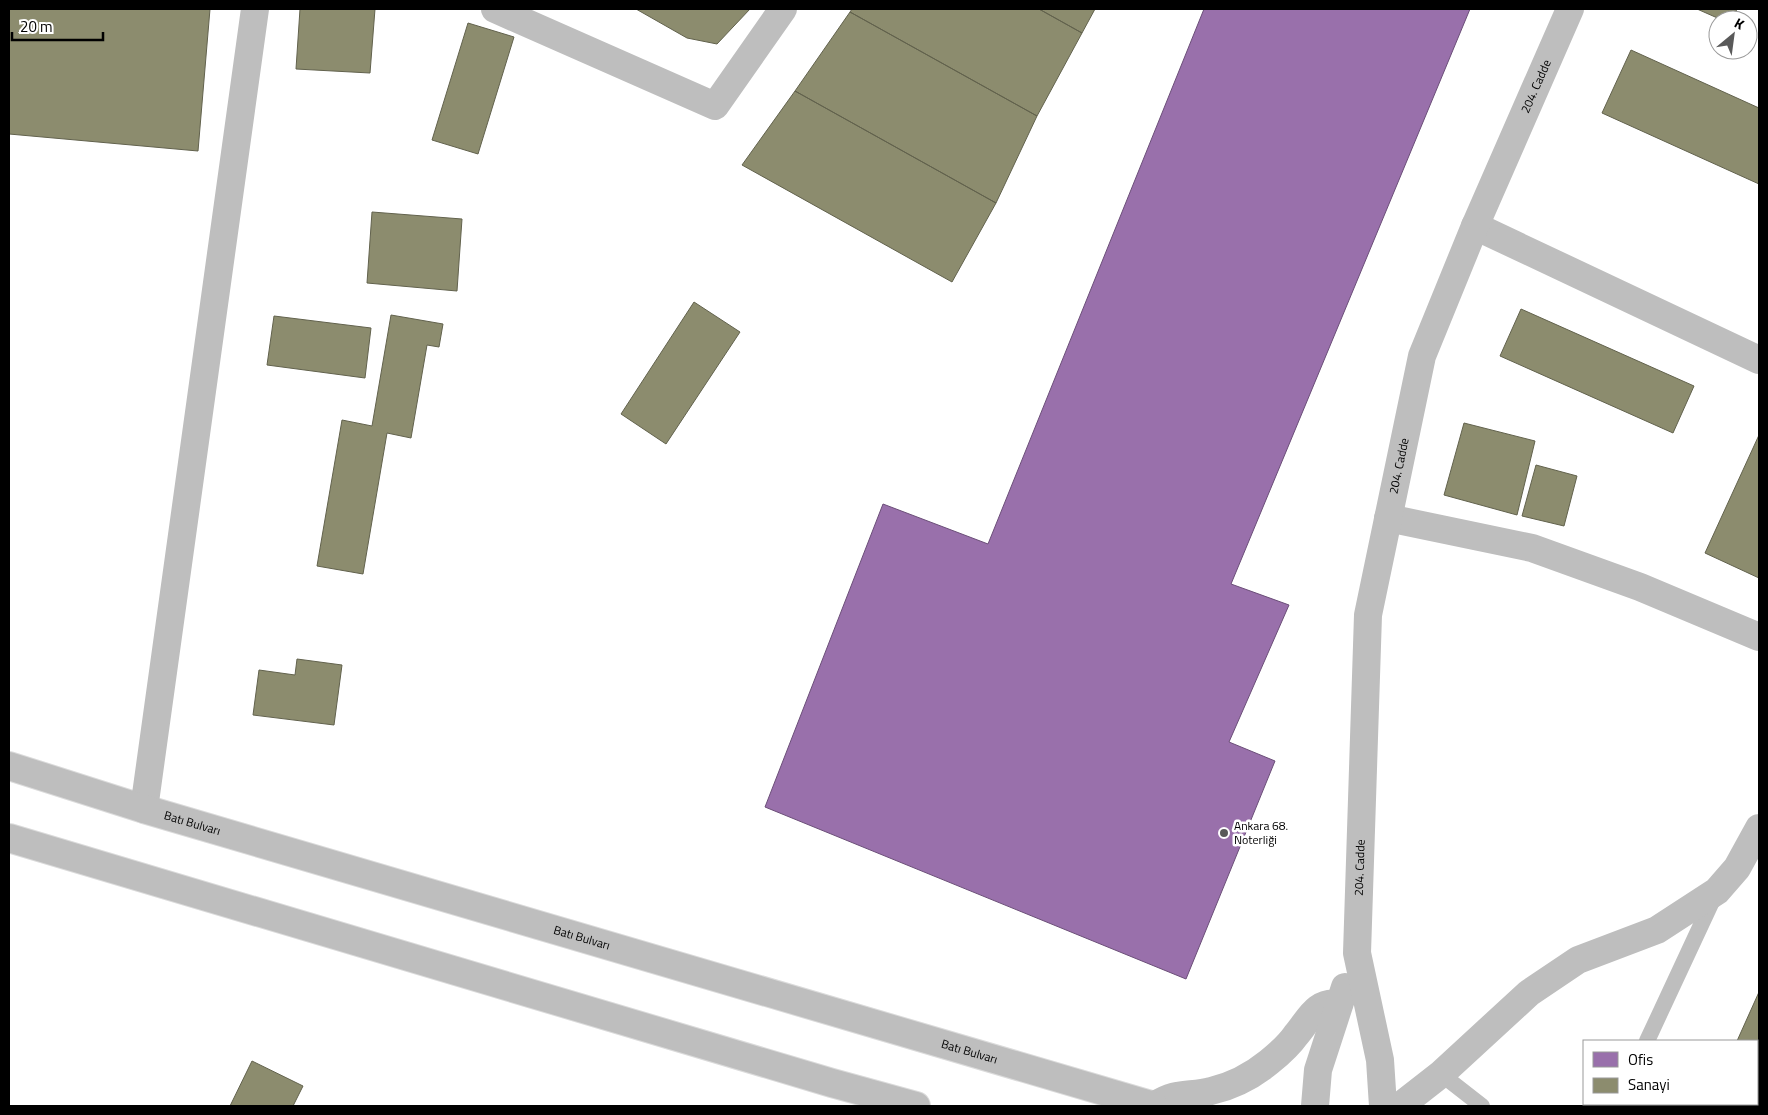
<svg xmlns="http://www.w3.org/2000/svg" width="1768" height="1115" viewBox="0 0 1768 1115" font-family="'Titillium Web',sans-serif">
<style>
.offices{fill:#9970ab;stroke:#6b4e78}
.industry{fill:#8c8c6e;stroke:#62624d}
.lines{fill:none;stroke-linecap:round;stroke-linejoin:round}
.primary-casing{stroke:#dbdbdb;stroke-width:30}
.service{stroke:#bebebe;stroke-width:16}
.minor{stroke:#bebebe;stroke-width:28}
.tertiary{stroke:#bebebe;stroke-width:28}
.primary{stroke:#bebebe;stroke-width:28}
.poi-dot{fill:#595959;stroke:#fff;stroke-width:2}
.labels{text-anchor:middle;stroke-width:5;stroke-linejoin:round;paint-order:stroke}
.street-label{font-size:12px;fill:#000;stroke:#fff}
.poi-label{font-size:12px;fill:#000;stroke:#fff;text-anchor:start}
</style>
<rect width="100%" height="100%" fill="#fff"/>
<path class="offices" d="M1204 9H1470L1231 584 1289 605 1229 742 1275 761 1186 979 765 807 883 504 988 544Z"/>
<path class="industry" d="M9 9H210L198 151 9 134Z
M300 9H375L370 73 296 69Z
M636 9H750L717 44 687 38Z
M852 9H1039L1082 33 1037 116 850 12Z
M1039 9H1095L1082 33Z
M1697 9H1737L1732 20H1722Z
M850 12 1037 116 996 203 795 91Z
M468 23 514 37 478 154 432 140Z
M1631 50 1759 108V184L1602 113Z
M795 91 996 203 952 282 742 165Z
M372 212 462 219 457 291 367 283Z
M694 302 740 332 666 444 621 414Z
M1521 309 1694 386 1673 433 1500 356Z
M391 315 443 324 439 347 427 345 411 438 387 433 363 574 317 566 342 420 372 426Z
M274 316 371 328 365 378 267 365Z
M1464 423 1535 441 1517 515 1444 495Z
M1759 435V578L1705 553Z
M1536 465 1577 476 1564 526 1522 516Z
M297 659 342 665 334 725 253 715 259 670 295 675Z
M1759 992V1106H1708L1710 1104H1757V1041H1737Z
M252 1061 303 1086 293 1106H230Z"/>
<g class="lines">
<defs>
<g id="primary">
<path id="s2" d="M9 766 144 809 1154 1106"/>
<path d="M9 838 832 1083 916 1106"/>
</g>
</defs>
<use href="#primary" class="primary-casing"/>
<path class="service" d="M1647 1041 1715 895
M1441 1074 1482 1106
M1617 1106 1618 1104"/>
<path class="minor" d="M495 9 715 106 783 9
M1475 226 1759 360
M1388 518 1532 548 1640 587 1759 637
M144 809 255 9
M1400 1106 1441 1074 1529 993 1578 960 1657 930 1717 891 1737 868 1759 828"/>
<g class="tertiary">
<path d="M1153 1106C1161 1102 1168 1097 1177 1096 1188 1094 1200 1094 1211 1091 1232 1086 1253 1075 1269 1062 1279 1054 1289 1045 1296 1035 1309 1020 1316 1000 1339 1004"/>
<path d="M1315 1106 1318 1070 1345 987"/>
<path id="s1" d="M1383 1106 1380 1060 1357 953 1368 615 1422 356 1475 226 1570 9"/>
</g>
<use href="#primary" class="primary"/>
</g>
<circle class="poi-dot" cx="1224" cy="833" r="5"/>
<g class="labels">
<g class="street-label">
<text dy="4" stroke="none"><textPath href="#s1" startOffset="1051">204. Cadde</textPath></text>
<text dy="4" stroke="none"><textPath href="#s1" startOffset="646">204. Cadde</textPath></text>
<text dy="4" stroke="none"><textPath href="#s2" startOffset="192">Batı Bulvarı</textPath></text>
<text dy="4" stroke="none"><textPath href="#s1" startOffset="241">204. Cadde</textPath></text>
<text dy="4" stroke="none"><textPath href="#s2" startOffset="598">Batı Bulvarı</textPath></text>
<text dy="4" stroke="none"><textPath href="#s2" startOffset="1002">Batı Bulvarı</textPath></text>
</g>
<g class="poi-label">
<text x="1234" y="830">Ankara 68.<tspan x="1234" dy="14">Noterliği</tspan></text>
</g>
</g>
<rect width="1768" height="1115" fill="none" stroke="#000000" stroke-width="20"/>
<rect x="1583" y="1040" width="175" height="65" fill="#ffffff" stroke="#999999"/>
<rect x="1593" y="1052" width="25" height="15" fill="#9970ab" stroke="#999999"/>
<text x="1628" y="1065" font-size="15" fill="#000000">Ofis</text>
<rect x="1593" y="1078" width="25" height="15" fill="#8c8c6e" stroke="#999999"/>
<text x="1628" y="1090" font-size="15" fill="#000000">Sanayi</text>
<g transform="translate(1733 35) rotate(29)"><circle r="24" fill="#ffffff" stroke="#999999"/>
<path d="M0-4L9 19L0 12L-9 19Z" fill="#595959"/>
<text y="-8" font-size="14" font-weight="bold" text-anchor="middle" fill="#000000">K</text>
</g>
<path d="M12 32v8h91v-8" fill="none" stroke="#000000" stroke-width="2.5"/>
<text x="20" y="32" font-size="15" fill="#000000" stroke="#ffffff" stroke-width="4" paint-order="stroke">20 m</text>
</svg>
